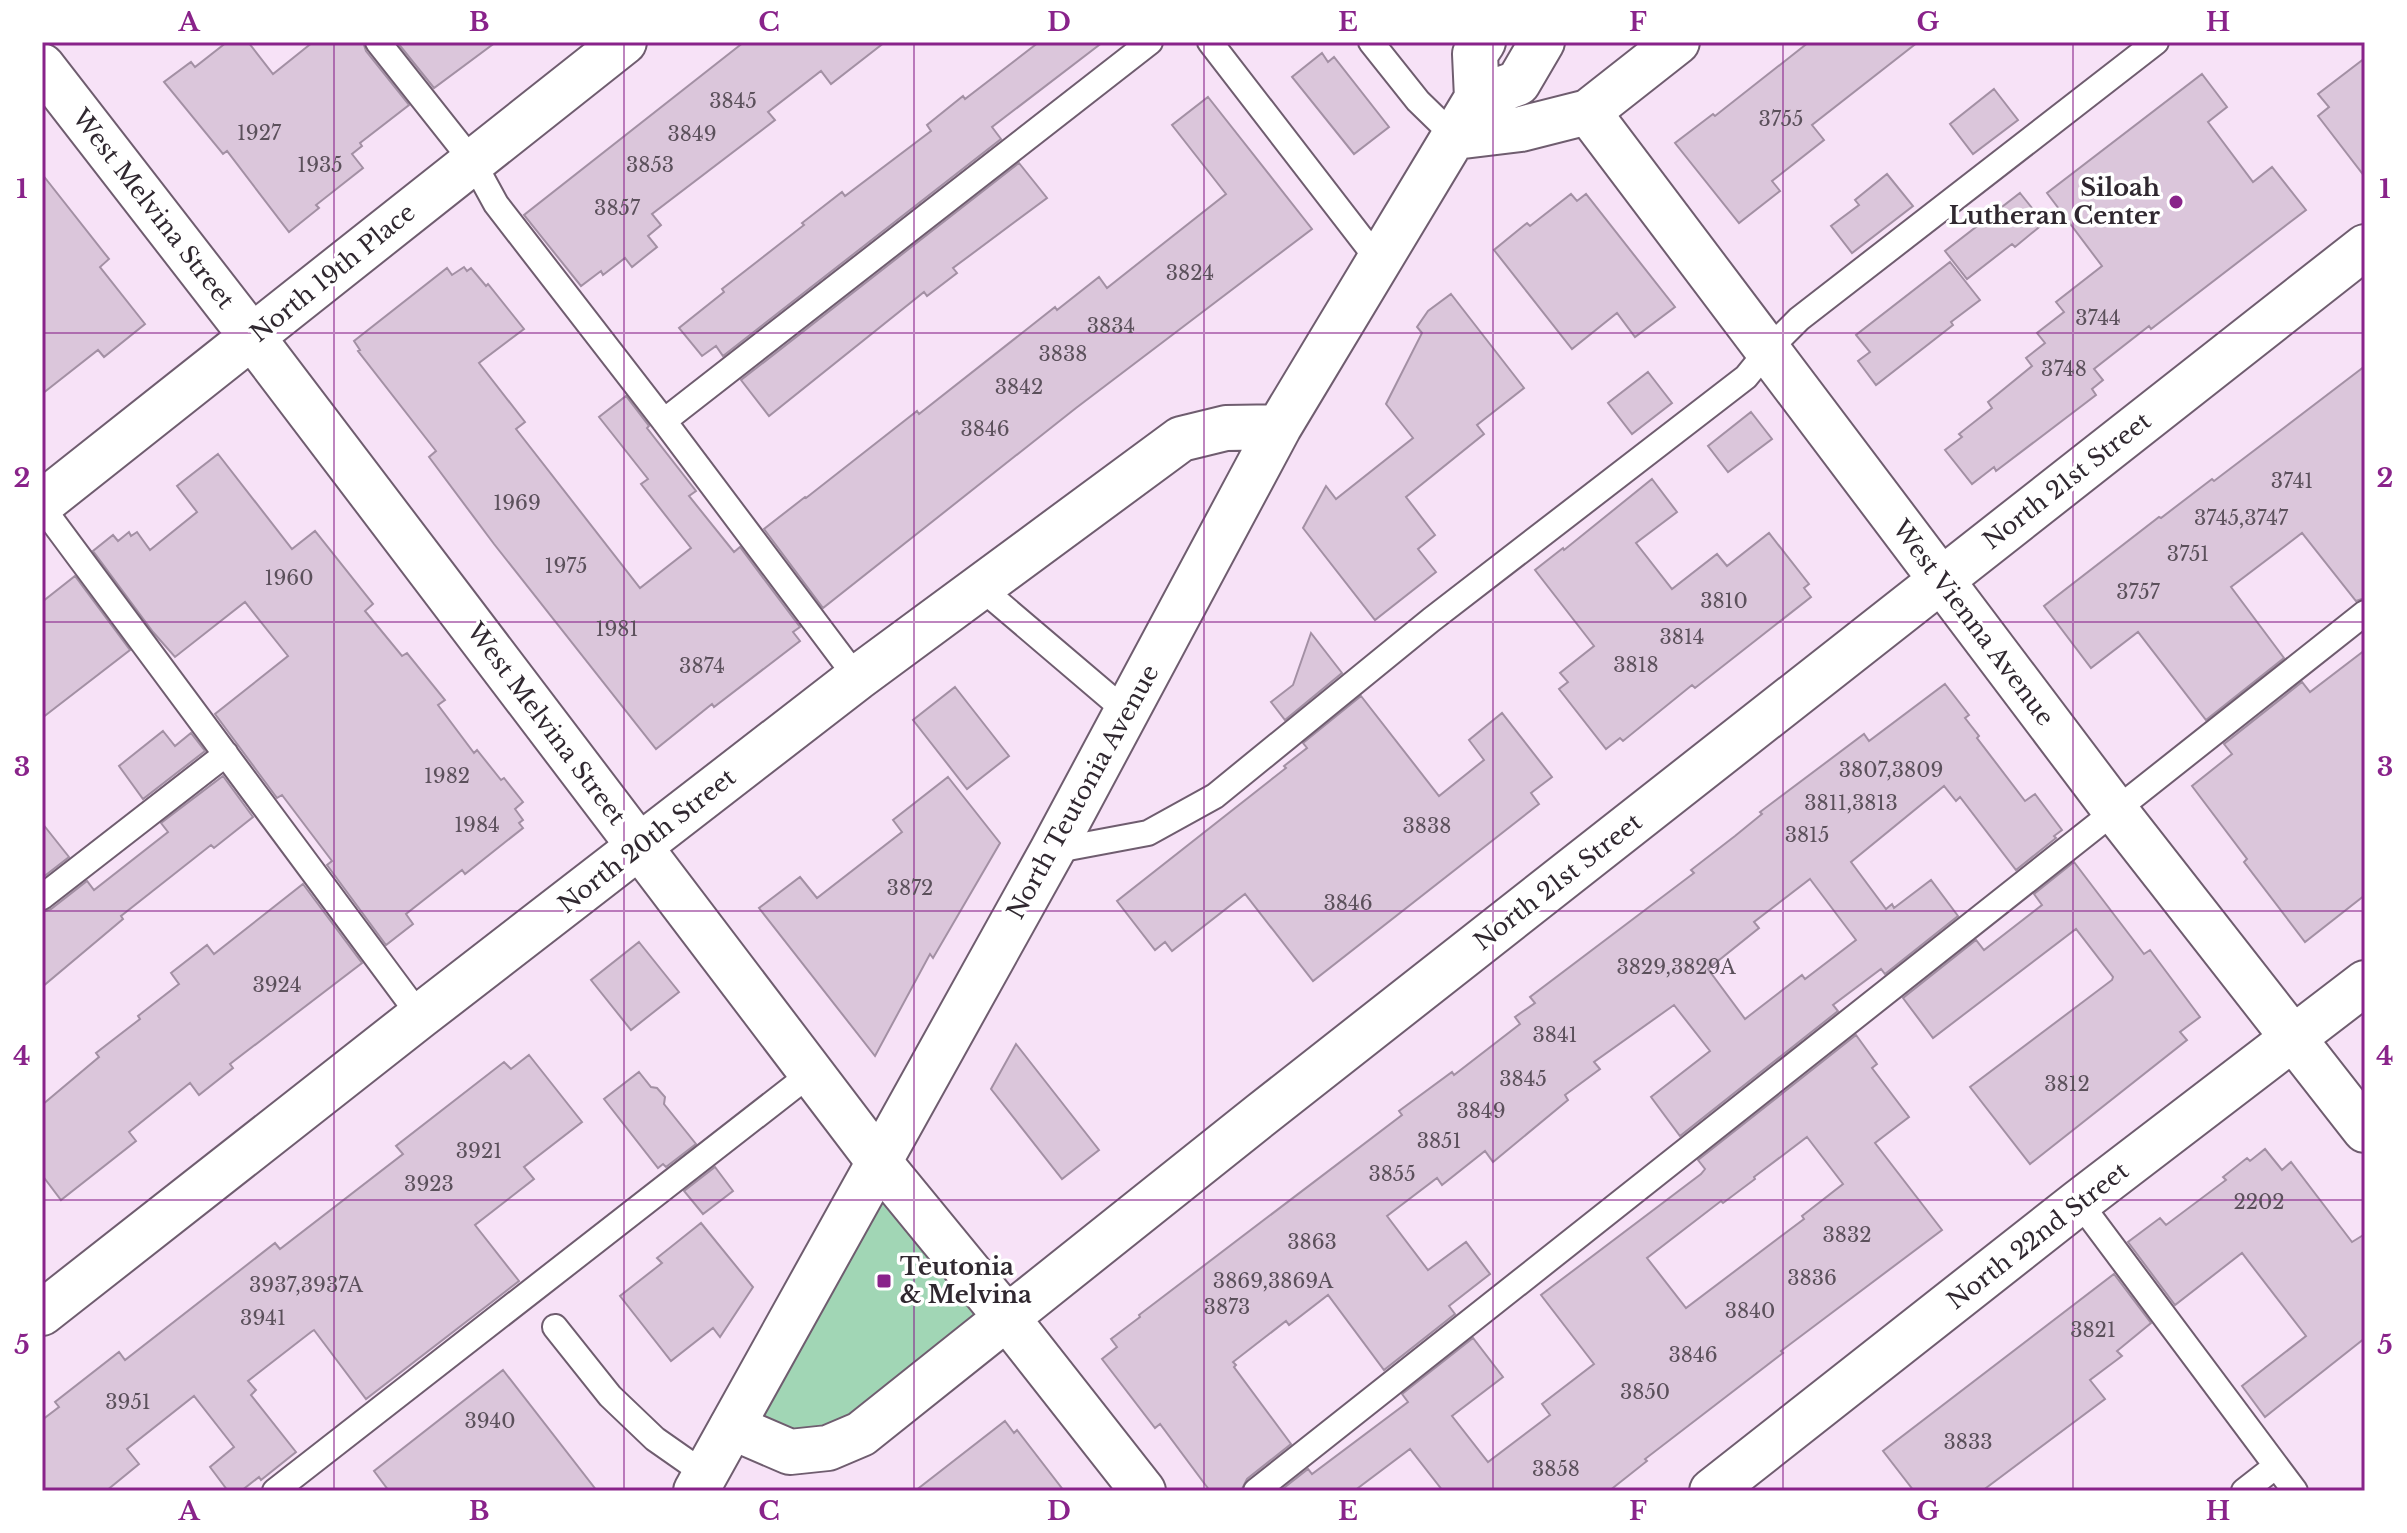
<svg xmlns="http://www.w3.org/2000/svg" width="2407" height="1533" viewBox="0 0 2407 1533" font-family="'Libre Baskerville',serif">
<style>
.green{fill:#a1d6b5}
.building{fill:#dbc6db;stroke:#a390a4;stroke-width:2;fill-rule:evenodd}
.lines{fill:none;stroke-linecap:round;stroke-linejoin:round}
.service-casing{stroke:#6f5d6f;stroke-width:28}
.minor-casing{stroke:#6f5d6f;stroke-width:48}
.secondary-casing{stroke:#6f5d6f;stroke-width:48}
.service{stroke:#fff;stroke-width:24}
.minor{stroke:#fff;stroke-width:44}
.secondary{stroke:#fff;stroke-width:44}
.grid{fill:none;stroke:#89238a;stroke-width:2;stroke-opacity:0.55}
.poi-dot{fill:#89238a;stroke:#fff;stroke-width:3}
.labels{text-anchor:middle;stroke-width:7;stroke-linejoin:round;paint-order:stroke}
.number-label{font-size:20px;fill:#5b505b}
.poi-label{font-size:24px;font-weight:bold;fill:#302830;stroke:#fff;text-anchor:end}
.street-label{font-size:24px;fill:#302830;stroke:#fff}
.neatline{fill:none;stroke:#89238a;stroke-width:3}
.grid-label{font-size:26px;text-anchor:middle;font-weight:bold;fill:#89238a}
</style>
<rect width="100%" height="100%" fill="#f7e2f7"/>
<path class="green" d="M879 1162 1007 1318 861 1434 732 1427Z"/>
<path class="building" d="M227 42H248L273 74 313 42H363L366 51 409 105 360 143 362 146 352 154 363 168 316 205 319 208 289 232 227 151 223 154 164 82 191 62 195 67Z
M397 42H496L434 88Z
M744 42H885L831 84 821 71 768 112 775 120 652 214 661 225 648 236 657 247 632 267 625 258 603 275 601 271 581 286 524 215Z
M1039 42H1103L992 127 1001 139 723 356 716 346 702 356 679 328 724 292 722 289 804 225 802 223 842 192 845 196 931 131 927 125 963 96 965 99Z
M1809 42H1918L1812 125 1824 140 1772 181 1780 191 1739 223 1675 143 1713 114 1715 116Z
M1322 53 1328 62 1334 57 1389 127 1354 154 1292 77Z
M2365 58V177L2318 116 2329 107 2318 94Z
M2202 74 2227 107 2208 122 2253 182 2272 167 2306 210 2151 329 2149 326 2094 369 2103 380 2092 389 2096 395 1996 471 1994 467 1972 484 1945 450 1962 437 1959 434 1992 408 1988 402 2032 366 2026 358 2045 343 2037 333 2064 312 2056 302 2102 266 2047 193Z
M1994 89 2018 120 1973 154 1950 124Z
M1208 97 1312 229 1076 408 823 608 764 529 805 497 806 498 917 411 919 414 1055 307 1057 310 1099 277 1107 288 1226 194 1172 125Z
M1019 163 1047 198 953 268 957 273 927 296 924 292 769 416 741 380Z
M42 174 109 259 100 267 145 324 104 357 98 350 42 394Z
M1887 174 1913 206 1852 253 1831 226 1859 205 1855 200Z
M2020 193 2044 223 2015 247 2012 244 1967 279 1945 251Z
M1571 194 1577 201 1586 194 1675 307 1635 337 1617 313 1572 349 1494 250 1527 223 1530 226Z
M1950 262 1980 300 1951 322 1953 325 1876 385 1858 361 1870 352 1856 335Z
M464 267 467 271 471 268 486 286 488 284 524 329 479 363 525 422 516 429 640 588 691 548 641 484 648 479 599 417 626 396 649 426 647 428 696 491 689 496 734 552 740 547 800 627 793 632 800 641 714 707 712 704 656 749 494 544 429 457 436 451 358 351 360 350 354 341 447 268 452 275Z
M1451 294 1524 388 1477 425 1484 434 1406 497 1435 535 1418 549 1436 572 1375 620 1303 528 1326 486 1336 499 1413 438 1386 404 1422 333 1417 327 1428 311Z
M2365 366V598L2356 601 2302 533 2231 587 2284 658 2206 720 2138 632 2091 668 2044 606 2159 517 2161 518 2212 479 2214 481Z
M1648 372 1672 403 1632 434 1608 403Z
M1751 412 1772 439 1728 472 1708 446Z
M218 454 292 549 315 531 373 604 365 611 402 656 407 653 445 700 438 705 474 753 477 750 501 780 504 778 523 802 515 809 523 820 519 823 523 828 465 874 462 870 406 914 413 924 386 945 327 865 332 861 282 795 277 798 215 714 288 656 245 602 175 657 153 632 93 551 113 535 118 541 129 532 131 536 137 532 150 550 197 512 177 486Z
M1652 479 1677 512 1636 543 1672 589 1717 554 1727 566 1769 533 1809 584 1804 588 1811 597 1695 688 1692 685 1623 741 1620 738 1606 749 1559 689 1568 682 1560 673 1594 646 1535 570 1563 548 1564 550Z
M75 576 130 650 42 718V602Z
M1311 633 1342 673 1285 720 1271 702 1293 685Z
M2365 650V895L2305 942 2244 862 2247 859 2192 786 2232 754 2224 744 2302 682 2310 692Z
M1945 684 1969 715 1965 718 1979 736 1977 738 2025 801 2035 794 2062 830 2054 836 2056 838 2016 870 1960 797 1956 801 1944 786 1851 862 1886 909 1892 904 1894 908 1931 880 1958 916 1885 974 1881 969 1833 1005 1838 1011 1680 1136 1651 1097 1710 1051 1674 1005 1594 1062 1600 1069 1565 1095 1568 1100 1493 1162 1485 1151 1442 1185 1437 1178 1387 1216 1428 1270 1466 1242 1490 1274 1449 1306 1455 1314 1384 1370 1328 1295 1289 1325 1286 1321 1233 1362 1236 1365 1234 1367 1291 1444 1247 1479 1241 1491H1210L1160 1424 1155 1428 1102 1359 1117 1347 1111 1339 1140 1317 1139 1315 1402 1115 1399 1111 1452 1072 1454 1075 1520 1024 1515 1017 1535 1003 1530 997 1694 873 1691 870 1735 836 1762 814 1760 812 1864 734 1869 741ZM1810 879 1856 940 1805 979 1802 975 1745 1019 1708 969 1759 928 1754 922Z
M955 687 1009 756 967 789 913 720Z
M1361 696 1439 796 1484 760 1469 740 1502 713 1552 777 1531 793 1539 804 1313 981 1245 894 1172 951 1165 942 1155 950 1117 901 1286 768 1284 766 1307 748 1303 743Z
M163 731 175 746 191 733 205 751 143 799 119 766Z
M223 776 253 817 214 848 211 845 121 916 123 919 42 987V912L51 909 87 881 94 890 168 832 161 823Z
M948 777 1000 843 933 958 930 954 875 1056 759 908 800 877 817 898 902 832 893 820Z
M42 823 69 857 42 878Z
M2074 862 2144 954 2150 950 2200 1017 2180 1032 2187 1040 2030 1164 1970 1087 2112 980 2113 977 2076 929 1933 1038 1903 998 1976 940 1984 950 2042 905 2034 894Z
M303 884 362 963 230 1064 233 1068 199 1095 190 1083 129 1132 136 1141 61 1200 42 1175V1105L99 1057 96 1053 140 1019 138 1016 179 984 171 973 207 945 214 954Z
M639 942 679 992 631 1030 591 980Z
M1856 1035 1877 1064 1872 1068 1909 1117 1875 1143 1942 1230 1781 1351 1783 1353 1645 1459 1647 1461 1609 1491H1443L1410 1449 1354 1491H1280L1308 1469 1312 1474 1408 1402 1402 1394 1473 1338 1503 1377 1452 1416 1488 1462 1550 1415 1542 1404 1594 1364 1541 1295 1701 1174 1705 1169 1698 1160ZM1807 1137 1843 1184 1802 1216 1804 1219 1686 1308 1647 1258 1721 1201 1723 1203 1755 1179 1754 1177Z
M1016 1044 1099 1150 1062 1179 991 1089Z
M529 1055 582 1122 524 1167 534 1179 475 1225 519 1281 366 1399 314 1330 311 1332 248 1381 256 1390 251 1395 296 1452 261 1480 259 1477 241 1491H228L210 1467 234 1447 194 1396 127 1449 139 1464 106 1491H42V1420L59 1407 55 1402 119 1352 125 1360 275 1243 280 1249 403 1154 396 1146 504 1062 511 1069Z
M639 1072 651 1087 657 1088 665 1097 664 1104 696 1144 666 1167 663 1164 658 1168 604 1099Z
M2265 1149 2282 1170 2291 1162 2352 1242 2365 1234V1338L2265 1417 2242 1386 2306 1336 2242 1253 2175 1305 2128 1242 2160 1218 2166 1225 2226 1180 2223 1177 2247 1158 2250 1161Z
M715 1167 733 1191 703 1214 684 1191Z
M701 1223 753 1287 720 1337 713 1328 671 1361 620 1296 662 1263 657 1258Z
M2114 1274 2151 1323 2117 1351 2122 1356 2090 1380 2105 1399 1982 1491H1914L1883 1451Z
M503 1370 597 1491H389L374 1471Z
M1005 1421 1014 1433 1017 1430 1064 1491H915Z"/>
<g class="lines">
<defs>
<path id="service" d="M378 42 473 162 496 204 664 421 857 678
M1210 42 1379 261
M1371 42 1418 101 1455 137
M664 421 1150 42
M42 507 420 1016
M980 587 1128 713
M1052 851 1148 833 1215 796 1431 620 1746 377 1768 350 1799 319 2156 42
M42 897 226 754
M2079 1202 2295 1491
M555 1327 610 1396 655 1439 705 1474
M275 1491 810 1074
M1256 1491 2365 613
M2244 1491 2276 1466"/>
<path id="minor" d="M42 66 253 338 879 1162 1007 1318 1143 1491
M1588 112 2114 809 2365 1130
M42 503 624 42
M732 1427 790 1452 828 1448 861 1434 1262 1114 2365 247
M1712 1491 2079 1202 2365 983"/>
<path id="secondary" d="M1477 98 1518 83 1542 42
M1455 137 1521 129 1588 112 1677 42
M42 1313 420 1016 857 678 1181 439 1226 428 1279 427
M696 1491 1052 851 1279 427 1477 98 1475 54 1483 42"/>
</defs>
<use href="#service" class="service-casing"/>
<use href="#minor" class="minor-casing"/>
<use href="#secondary" class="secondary-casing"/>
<use href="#service" class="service"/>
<use href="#minor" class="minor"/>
<use href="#secondary" class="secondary"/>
</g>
<path class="grid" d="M334 42V1491M624 42V1491M914 42V1491M1204 42V1491M1493 42V1491M1783 42V1491M2073 42V1491M42 333H2365M42 622H2365M42 911H2365M42 1200H2365"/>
<g class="poi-dot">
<circle cx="2176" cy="202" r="8"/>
<rect x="876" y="1273" width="16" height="16" rx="4"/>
</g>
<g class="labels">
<g class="number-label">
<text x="733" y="108">3845</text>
<text x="1781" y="126">3755</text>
<text x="259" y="140">1927</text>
<text x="692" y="141">3849</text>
<text x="320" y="172">1935</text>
<text x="650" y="172">3853</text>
<text x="617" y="215">3857</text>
<text x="1190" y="280">3824</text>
<text x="2098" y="325">3744</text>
<text x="1111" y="333">3834</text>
<text x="1063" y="361">3838</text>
<text x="2064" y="376">3748</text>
<text x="1019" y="394">3842</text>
<text x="985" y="436">3846</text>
<text x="2292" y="488">3741</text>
<text x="517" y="510">1969</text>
<text x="2241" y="525">3745,3747</text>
<text x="2188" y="561">3751</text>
<text x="566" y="573">1975</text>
<text x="289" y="585">1960</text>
<text x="2138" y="599">3757</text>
<text x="1724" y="608">3810</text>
<text x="617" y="636">1981</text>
<text x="1682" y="644">3814</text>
<text x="1636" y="672">3818</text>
<text x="702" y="673">3874</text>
<text x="1891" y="777">3807,3809</text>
<text x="447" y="783">1982</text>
<text x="1851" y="810">3811,3813</text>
<text x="477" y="832">1984</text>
<text x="1427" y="833">3838</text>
<text x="1807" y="842">3815</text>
<text x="910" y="895">3872</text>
<text x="1348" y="910">3846</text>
<text x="1676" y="974">3829,3829A</text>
<text x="277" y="992">3924</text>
<text x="1555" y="1042">3841</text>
<text x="1523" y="1086">3845</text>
<text x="2067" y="1091">3812</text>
<text x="1481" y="1118">3849</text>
<text x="1439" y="1148">3851</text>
<text x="479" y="1158">3921</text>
<text x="1392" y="1181">3855</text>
<text x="429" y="1191">3923</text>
<text x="2259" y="1209">2202</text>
<text x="1847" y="1242">3832</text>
<text x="1312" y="1249">3863</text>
<text x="1812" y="1285">3836</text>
<text x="1273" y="1288">3869,3869A</text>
<text x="306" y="1292">3937,3937A</text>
<text x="1227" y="1314">3873</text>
<text x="1750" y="1318">3840</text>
<text x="263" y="1325">3941</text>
<text x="2093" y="1337">3821</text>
<text x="1693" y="1362">3846</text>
<text x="1645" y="1399">3850</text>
<text x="128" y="1409">3951</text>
<text x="490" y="1428">3940</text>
<text x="1968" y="1449">3833</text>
<text x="1556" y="1476">3858</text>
</g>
<g class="poi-label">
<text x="2160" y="196">Siloah<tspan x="2160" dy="28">Lutheran Center</tspan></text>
<text x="900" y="1275" text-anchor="start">Teutonia<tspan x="900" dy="28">&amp; Melvina</tspan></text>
</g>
<g class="street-label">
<text transform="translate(153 209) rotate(52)" y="8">West Melvina Street</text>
<text transform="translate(333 273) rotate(-39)" y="8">North 19th Place</text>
<text transform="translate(2067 481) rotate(-38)" y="8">North 21st Street</text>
<text transform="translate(1973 623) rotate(53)" y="8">West Vienna Avenue</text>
<text transform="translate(546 724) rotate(53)" y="8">West Melvina Street</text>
<text transform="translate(1083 792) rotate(-61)" y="8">North Teutonia Avenue</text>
<text transform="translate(647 841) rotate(-38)" y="8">North 20th Street</text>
<text transform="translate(1558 882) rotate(-38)" y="8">North 21st Street</text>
<text transform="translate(2038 1236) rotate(-38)" y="8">North 22nd Street</text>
</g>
</g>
<rect width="2407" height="1533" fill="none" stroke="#ffffff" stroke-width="88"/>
<rect x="44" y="44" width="2319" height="1445" class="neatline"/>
<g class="grid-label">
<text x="189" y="31">A</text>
<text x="479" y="31">B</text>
<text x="769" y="31">C</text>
<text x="1059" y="31">D</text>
<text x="1348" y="31">E</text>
<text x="1638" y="31">F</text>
<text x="1928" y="31">G</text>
<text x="2218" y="31">H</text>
<text x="22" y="198">1</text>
<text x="2385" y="198">1</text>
<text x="22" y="487">2</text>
<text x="2385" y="487">2</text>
<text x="22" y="776">3</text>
<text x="2385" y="776">3</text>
<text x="22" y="1065">4</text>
<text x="2385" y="1065">4</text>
<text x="22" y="1354">5</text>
<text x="2385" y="1354">5</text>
<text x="189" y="1520">A</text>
<text x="479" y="1520">B</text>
<text x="769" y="1520">C</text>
<text x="1059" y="1520">D</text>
<text x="1348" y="1520">E</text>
<text x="1638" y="1520">F</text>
<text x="1928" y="1520">G</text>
<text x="2218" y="1520">H</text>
</g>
</svg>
